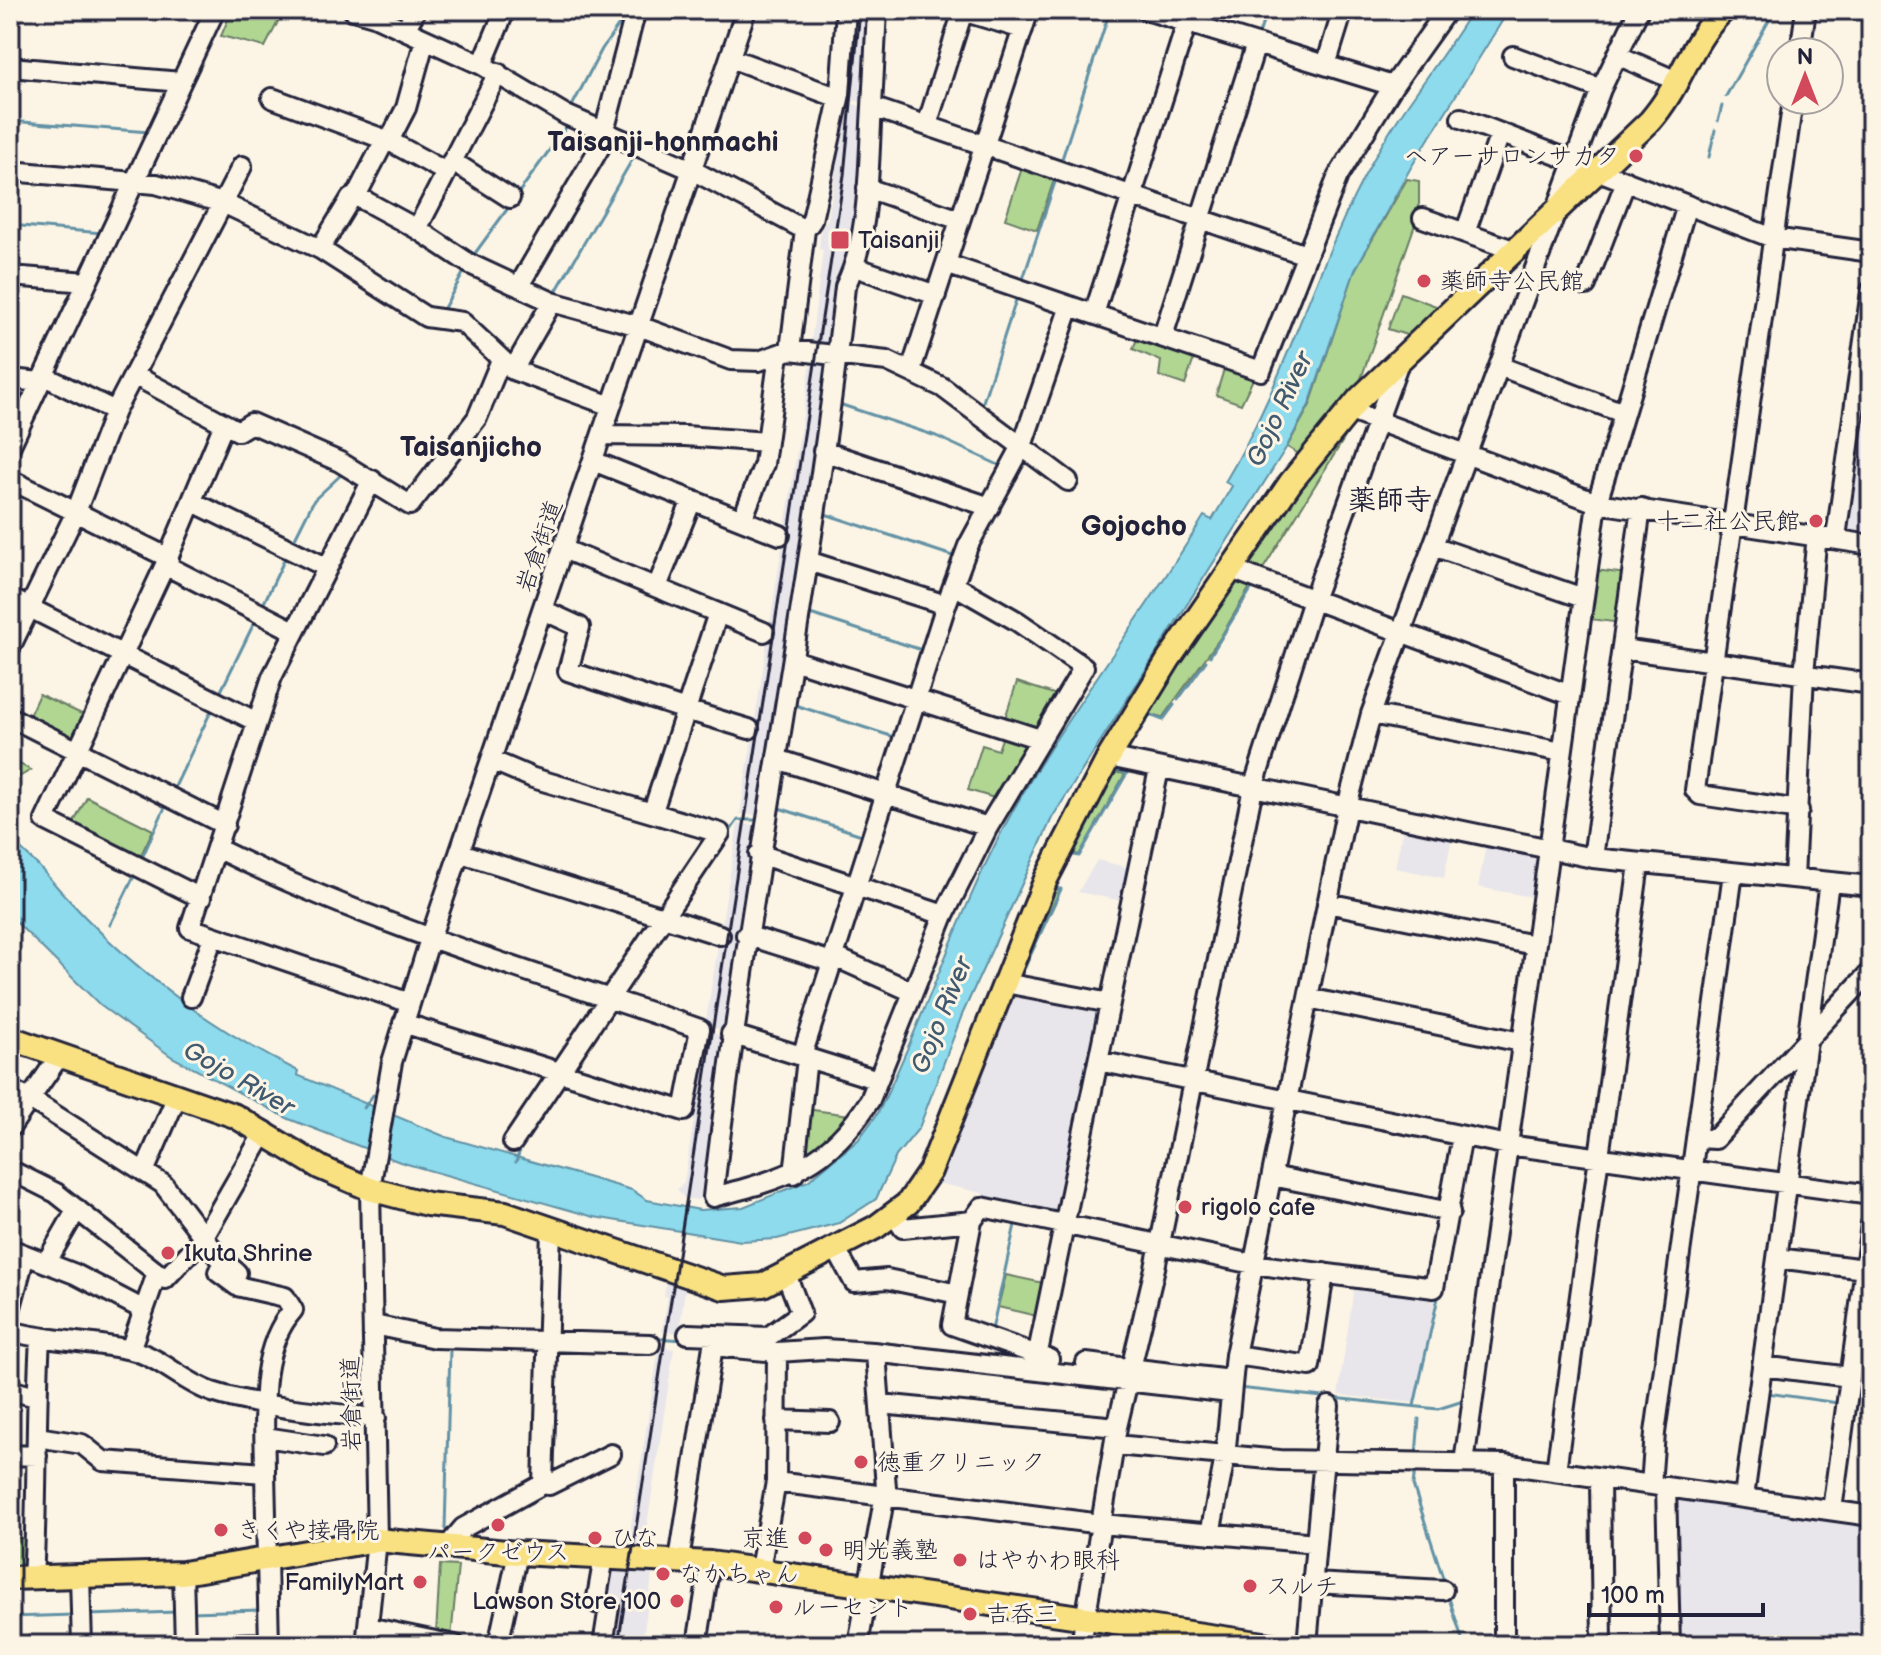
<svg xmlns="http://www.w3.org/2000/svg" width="1881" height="1655" viewBox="0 0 1881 1655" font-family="'Balsamiq Sans','Klee One',sans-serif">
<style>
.built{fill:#e8e6ea}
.green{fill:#b0d692;stroke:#697c66;stroke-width:2}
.water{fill:#8ddbec;stroke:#6291a5;stroke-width:2}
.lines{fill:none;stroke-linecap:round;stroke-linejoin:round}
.stream{stroke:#6291a5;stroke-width:3}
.minor-casing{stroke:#22223b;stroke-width:24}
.major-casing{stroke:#22223b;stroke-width:28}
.minor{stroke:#fcf5e5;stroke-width:18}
.major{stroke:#f9e181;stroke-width:22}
.rail{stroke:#22223b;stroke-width:3}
.poi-dot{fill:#d1495b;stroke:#fcf5e5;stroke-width:3}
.labels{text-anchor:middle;stroke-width:6;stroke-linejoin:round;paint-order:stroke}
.poi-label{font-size:24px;fill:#22223b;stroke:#fcf5e5;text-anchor:start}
.street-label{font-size:24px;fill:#22223b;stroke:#fcf5e5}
.water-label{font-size:26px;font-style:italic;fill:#425a70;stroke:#fcf5e5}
.quarter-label{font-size:28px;font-weight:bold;fill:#22223b;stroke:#fcf5e5}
</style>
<rect width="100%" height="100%" fill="#fcf5e5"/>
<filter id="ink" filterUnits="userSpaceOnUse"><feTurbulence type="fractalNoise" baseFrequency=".0125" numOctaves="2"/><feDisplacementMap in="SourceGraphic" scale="16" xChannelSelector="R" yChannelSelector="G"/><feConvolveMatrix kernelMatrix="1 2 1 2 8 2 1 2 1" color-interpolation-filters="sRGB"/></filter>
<g filter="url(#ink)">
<path class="built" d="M854 10H872L867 101 863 103 847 99Z
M847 103 866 107V173L834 346 811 343 823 250 819 249 821 229 828 218Z
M1871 317V540L1843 534Z
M812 355 829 358 761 815 740 814Z
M738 824 758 825 726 1030 705 1026Z
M1404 824 1453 833 1444 878 1395 868Z
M1487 840 1533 849 1543 857 1537 898 1478 887Z
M1097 860 1134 869 1127 902 1078 892Z
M1007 989 1096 1006 1102 1012 1061 1215 981 1202 982 1193 932 1182Z
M707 1031 727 1037 708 1195 696 1200 684 1198 677 1189 684 1182 694 1119H689Z
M667 1276 686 1283 679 1333 662 1331 668 1297 664 1296Z
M1355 1281 1437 1292 1414 1403 1338 1395Z
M659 1347 674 1349 643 1552 627 1551Z
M1671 1491 1871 1519V1645H1673Z
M605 1567 653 1570 642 1645H605Z"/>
<path class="green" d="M232 10H284L265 47 221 36Z
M1024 162 1056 174 1037 230 1005 219Z
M1407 179 1419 181V213L1356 393 1304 457 1287 447 1310 405 1355 270Z
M1401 293 1444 309 1416 338 1388 329Z
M1139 334 1196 353 1185 385 1159 376 1161 361 1133 349Z
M1226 363 1256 373 1241 404 1216 395Z
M1357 418 1258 577 1240 570 1281 507Z
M1595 570 1628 574 1621 623 1589 619Z
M1232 578 1253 582 1220 638 1162 718 1149 714 1121 756Z
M1017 682 1063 697 1041 733 1004 721Z
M39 694 88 717 71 742 27 720Z
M1004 733 1034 743 1001 800 968 790 982 745 998 750Z
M10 759 31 770 10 782Z
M1110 766 1129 768 1127 772 1115 769 1113 772 1125 774 1079 855 1069 852 1052 889 1060 890 1021 969 1051 880Z
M87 797 153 830 139 859 72 826Z
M806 1109 856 1116 799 1167Z
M1006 1275 1048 1284 1041 1317 998 1307Z
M10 1537 28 1539 26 1566H10Z
M440 1565 458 1566 451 1638 436 1635Z"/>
<path class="water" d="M1472 10H1509L1410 169 1355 270 1309 405 1286 448 1052 818 962 1015 919 1128 896 1156 876 1199 839 1223 777 1239 741 1241 594 1217 400 1162 289 1119 172 1057 101 1006 10 916V837C20 850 34 860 44 872 116 957 198 1022 298 1071L297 1075 446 1137 632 1190 647 1200 700 1210 743 1207 808 1181 858 1140 878 1113C924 1020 955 921 1003 829 1061 719 1140 622 1204 516L1212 520 1232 486 1225 482C1286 381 1315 265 1372 162 1401 108 1441 62 1472 10Z"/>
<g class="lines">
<path class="stream" d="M1258 37 1267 10
M1726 96 1775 10
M571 108 602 49 625 16
M10 121 149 132
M1718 121 1722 106
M1709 157 1715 130
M1061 162 1110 10
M148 177 225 10
M517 195 569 123
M10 225 102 233
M473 256 511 204
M1022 282 1057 176
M92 292 141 191
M554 295 636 153
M445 313 444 308 465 270
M839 404 936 436 1003 467
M981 408 1017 297
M10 464 14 454
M822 513 956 557
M293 542 314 500 344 472
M262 607 287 554
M807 613 925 651
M1210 656 1253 586
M219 695 256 619
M1178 700 1206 661
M795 705 897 738
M1125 753 1150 715 1163 720 1174 705
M173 791 212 709
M779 808 865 836
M728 834 738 820H761
M1070 854 1079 856 1127 773 1114 770
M141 860 166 805
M1556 861 1584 865
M1615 869 1630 871
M1648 873 1659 874
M1667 875 1691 877
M110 925 136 872
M1024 969 1061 889 1053 888
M377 1086 382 1069
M364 1108 373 1095
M516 1162 520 1150
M992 1330 1016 1220
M653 1338 685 1340
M1238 1388 1438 1409 1460 1402
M1767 1393 1838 1403
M1414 1406 1439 1293
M1416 1455 1419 1419
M1415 1469 1413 1485 1445 1584
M445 1529 450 1349
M1448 1595 1464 1645
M190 1612 260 1610
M88 1615 177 1612
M10 1617 74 1615"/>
<defs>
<path id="minor" d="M353 10 374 16 482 65 566 115 692 170 805 230
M877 10 872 107 1306 255
M959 10 1023 29
M1146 10 1393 86
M405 30 416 10
M1800 52 1806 10
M1617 55 1679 82
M1513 56 1601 89
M730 58 839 98
M482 65 505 10
M1326 65 1343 10
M10 67 181 82
M498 73 417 229 470 264 552 302 639 326 731 360 759 361 790 350 887 361 942 387 1068 481
M272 98 389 141 446 172
M1793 100 1695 790 1700 795 1799 810
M872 107C868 165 871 234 845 287 811 592 748 892 713 1197 784 1179 829 1166 870 1100L944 915 988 827 1084 667 1017 621 954 585
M1461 118 1773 238 1871 252
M927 125 963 11
M389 141 406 108 425 39
M452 161 510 198
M10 171 156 184 223 203 320 249 426 317 462 322 513 370 611 406
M867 188 960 220
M356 196 417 229
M1423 218 1513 250
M1465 233 1500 134
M320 249 351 198 356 196 385 140
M946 264 1261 371 1338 176 1393 86 1447 10
M855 267 936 295
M10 276 87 282
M520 284 600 147 636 10
M1586 285 1626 181
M1094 314 1191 10
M1163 336 1256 44
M790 350 805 230 812 220 840 94 846 10
M1499 366 1623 413
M513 370 552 302
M911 370 1029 10
M134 375 238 431 251 423 340 462 410 505 477 418 501 360
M44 376 115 411
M10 379 41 382
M1348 410 1597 503 1871 545
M602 435 685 436 767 442 779 354
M10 447 215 10
M823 451 990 507
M593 461 780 535
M11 480 169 558
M372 480 272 677 190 928 410 1003
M193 502 326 567
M742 520 764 464 767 442
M1836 537 1871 291
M1433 546 1583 598
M563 549 764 632
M808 561 946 605
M165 565 294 631
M1231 569 1570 695
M657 587 692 500
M10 598 257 722
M543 610 580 627 568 671 686 710 653 811
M718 613 686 710 749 729
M10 648 76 512 115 411 242 166
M1622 649 1871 684
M793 660 1040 739
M1371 714 1562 752
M10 717 225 825
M1109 757 1593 858 1871 886
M777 759 988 827
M493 761 533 778 720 833 513 1142
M218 849C372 925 538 974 700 1029L684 1111 403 1023
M461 853 720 935
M759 854 944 915
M1593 858 1641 508
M1794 878 1804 674 1817 534
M201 898 45 820 165 565 224 424
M1327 903 1534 945
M746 935 832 962 842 960 913 992
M1005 983 1110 1003 1037 1357
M191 997 213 937
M1308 998 1521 1042
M1110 1003 1159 769
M731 1034 878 1080
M802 1056 946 605 968 546 1022 446 1070 306
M1098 1061 1508 1145 1871 1195
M10 1090 30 1099 163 1184 218 1256 237 1273
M10 1128 60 1055
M1696 1138 1715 1139 1871 971
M10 1170 56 1193 165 1279 204 1237 265 1131
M144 1172 177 1096
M794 1174 807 1058
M1272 1176 1450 1212
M895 1216 903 1228 972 1221 982 1207 1253 1264 1434 1288 1462 1136
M972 1221 952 1325 1049 1359
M835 1247 854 1282 887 1279 958 1294
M10 1249 75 1274 144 1310
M1777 1258 1865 1269
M46 1263 77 1209
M218 1272 237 1286 285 1297 293 1310C256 1352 265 1421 265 1473
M10 1311 25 1255
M374 1325 435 1338 650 1344
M10 1331C50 1342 91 1341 131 1350 160 1357 183 1382 212 1392 259 1407 326 1413 376 1418
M688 1334 768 1337 801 1313 786 1274
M130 1350 157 1273
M1235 1355 1310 1366 1324 1273
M1086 1363 1231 1380
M1762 1366 1850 1377
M10 1390 36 1397
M881 1404 1117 1427
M776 1420 830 1422
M37 1437 82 1444 103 1461 265 1473 269 1645
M265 1437 324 1446
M1115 1445 1280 1460 1504 1464 1871 1516
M10 1455 37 1456
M1464 1463 1597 503 1687 205
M1556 1471 1639 864
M1600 1478 1602 1645
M776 1482 777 1352
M543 1484 549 1485 611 1454
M1651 1485 1655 1433 1733 873
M1666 1487 1670 1645
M1744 1497 1829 882
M1832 1510 1871 1224
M1210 1534 1225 1457 1235 1355 1347 807 1371 714 1601 89 1639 10
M1316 1543 1329 1406
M446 1548 463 1528 543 1484 551 1229
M679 1560 713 1346 777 1352 824 1349 873 1352 1230 1393
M760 1569 776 1482 1101 1524 1316 1543 1307 1645
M183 1573 185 1645
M80 1576 82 1645
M33 1578C38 1498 35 1418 40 1339
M1314 1583 1443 1590
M368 1627 455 1645
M201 1645 269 1643
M366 1645 377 1540 370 1189 392 1062 430 939 746 10
M498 1645 518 1553
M603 1645 609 1607 596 1603 604 1557
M697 1645 710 1563
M858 1645 886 1488 876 1353
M1081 1645 1117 1427 1155 1268 1253 788 1313 600 1399 362
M1504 1645V1464"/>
<path id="major" d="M10 1038 235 1116 321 1168 370 1189 427 1204 505 1213 724 1288 763 1285 876 1227 908 1203 930 1171 1046 879 1109 757 1169 659 1291 482 1359 399 1650 121C1682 85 1690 40 1724 10
M10 1578 183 1573 377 1540 518 1553 710 1563 1271 1645"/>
</defs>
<use href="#minor" class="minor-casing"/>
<use href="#major" class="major-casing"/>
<use href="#minor" class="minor"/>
<use href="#major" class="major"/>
<path class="rail" d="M618 1645 844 175 860 10"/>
</g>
</g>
<g class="poi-dot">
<circle cx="1636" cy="156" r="8"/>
<rect x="830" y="230" width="20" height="20" rx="4"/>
<circle cx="1424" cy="281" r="8"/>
<circle cx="1816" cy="521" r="8"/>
<circle cx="1185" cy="1207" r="8"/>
<circle cx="168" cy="1253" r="8"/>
<circle cx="861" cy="1462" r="8"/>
<circle cx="498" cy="1525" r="8"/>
<circle cx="221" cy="1530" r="8"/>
<circle cx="595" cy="1538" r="8"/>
<circle cx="805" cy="1538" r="8"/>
<circle cx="826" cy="1550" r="8"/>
<circle cx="960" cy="1560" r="8"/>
<circle cx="663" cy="1574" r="8"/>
<circle cx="420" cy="1582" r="8"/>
<circle cx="1250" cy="1586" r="8"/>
<circle cx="677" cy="1601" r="8"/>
<circle cx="776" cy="1607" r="8"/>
<circle cx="970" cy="1614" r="8"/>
</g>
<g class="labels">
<g class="poi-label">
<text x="1620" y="164" text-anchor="end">ヘアーサロンサカタ</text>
<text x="858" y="248">Taisanji</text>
<text x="1440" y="289">薬師寺公民館</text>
<text x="1800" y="529" text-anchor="end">十二社公民館</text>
<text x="1201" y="1215">rigolo cafe</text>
<text x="184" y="1261">Ikuta Shrine</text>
<text x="877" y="1470">徳重クリニック</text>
<text x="237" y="1538">きくや接骨院</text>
<text x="611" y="1546">ひな</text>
<text x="789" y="1546" text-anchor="end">京進</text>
<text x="842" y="1558">明光義塾</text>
<text x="498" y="1560" text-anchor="middle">パークゼウス</text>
<text x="976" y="1568">はやかわ眼科</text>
<text x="679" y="1582">なかちゃん</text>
<text x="404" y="1590" text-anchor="end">FamilyMart</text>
<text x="1266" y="1594">スルチ</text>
<text x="661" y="1609" text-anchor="end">Lawson Store 100</text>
<text x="792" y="1615">ルーセント</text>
<text x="986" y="1622">吉呑三</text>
</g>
<g class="street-label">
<text transform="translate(539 546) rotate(-71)" y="8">岩倉街道</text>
<text transform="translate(351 1404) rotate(-91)" y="8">岩倉街道</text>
</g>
<g class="water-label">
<text transform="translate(1279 409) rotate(-65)" y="9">Gojo River</text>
<text transform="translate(941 1015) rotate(-68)" y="9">Gojo River</text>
<text transform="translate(239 1078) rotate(30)" y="9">Gojo River</text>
</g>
<g class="quarter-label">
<text x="663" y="151">Taisanji-honmachi</text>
<text x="471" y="456">Taisanjicho</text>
<text x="1390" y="509">薬師寺</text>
<text x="1134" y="535">Gojocho</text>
</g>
</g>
<rect width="1881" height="1655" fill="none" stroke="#fcf5e5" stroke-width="40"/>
<rect x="20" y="20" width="1841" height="1615" fill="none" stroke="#22223b" stroke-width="3" filter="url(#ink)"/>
<g transform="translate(1805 76)"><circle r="38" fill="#fcf5e5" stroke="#a5a1a1" stroke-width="2"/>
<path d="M0-6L14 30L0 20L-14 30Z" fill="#d1495b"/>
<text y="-12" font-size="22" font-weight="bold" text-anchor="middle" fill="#22223b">N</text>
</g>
<path d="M1589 1603v12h174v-12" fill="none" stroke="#22223b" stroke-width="4"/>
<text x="1601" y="1603" font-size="24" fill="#22223b" stroke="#fcf5e5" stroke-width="6" paint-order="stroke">100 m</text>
</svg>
